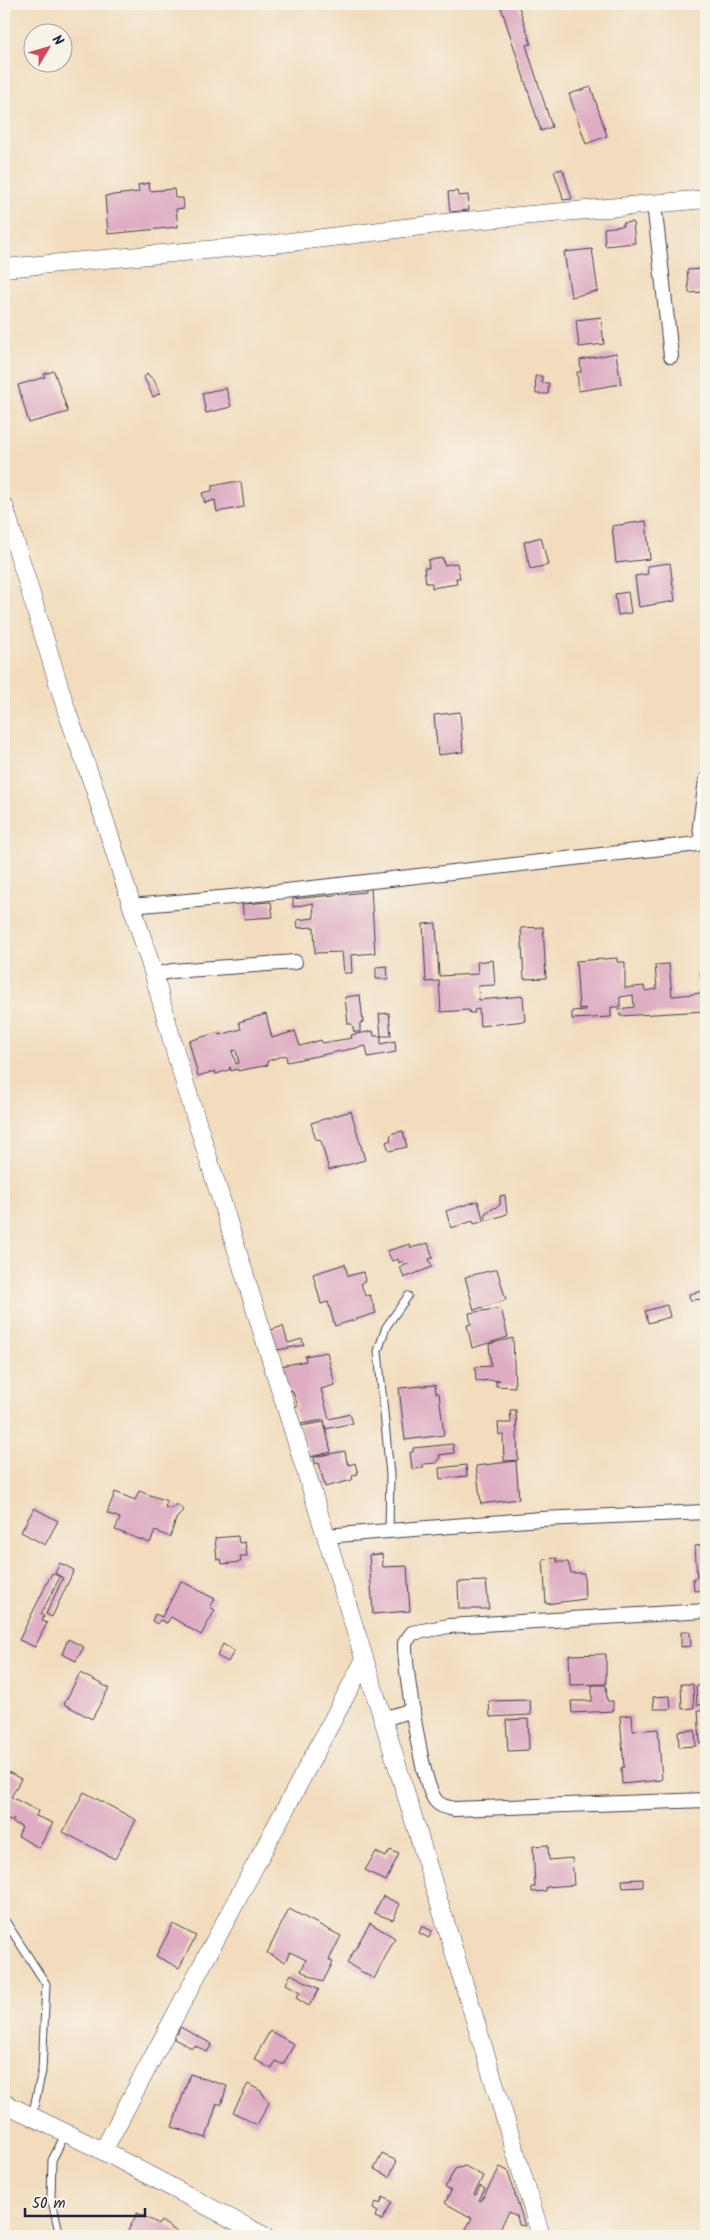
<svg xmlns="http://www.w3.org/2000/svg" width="710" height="2240" viewBox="0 0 710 2240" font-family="Kalam,sans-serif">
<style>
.building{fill:#deacc3;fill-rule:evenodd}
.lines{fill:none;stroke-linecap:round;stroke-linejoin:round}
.service-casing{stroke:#413e4e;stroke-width:9}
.minor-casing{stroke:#413e4e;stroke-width:16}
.tertiary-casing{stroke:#413e4e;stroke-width:19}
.service{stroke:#fff;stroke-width:7}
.minor{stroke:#fff;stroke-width:14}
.tertiary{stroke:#fff;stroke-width:18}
</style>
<rect width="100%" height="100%" fill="#f7f3e8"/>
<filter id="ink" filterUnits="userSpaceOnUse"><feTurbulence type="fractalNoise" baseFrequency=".02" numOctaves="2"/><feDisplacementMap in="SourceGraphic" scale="10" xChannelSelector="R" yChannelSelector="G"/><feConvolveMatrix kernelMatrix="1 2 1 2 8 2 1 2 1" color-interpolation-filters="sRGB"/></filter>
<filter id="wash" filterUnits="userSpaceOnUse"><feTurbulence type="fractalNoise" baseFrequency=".0096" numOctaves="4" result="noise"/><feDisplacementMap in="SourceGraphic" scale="20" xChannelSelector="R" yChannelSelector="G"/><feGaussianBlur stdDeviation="1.12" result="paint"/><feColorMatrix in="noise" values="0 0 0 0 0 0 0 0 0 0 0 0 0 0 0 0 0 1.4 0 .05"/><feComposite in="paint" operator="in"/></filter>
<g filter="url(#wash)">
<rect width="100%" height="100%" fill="#f2dcbd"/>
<g id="blocks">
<path class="building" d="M500 4H518L531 44 526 45 552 127 541 131Z
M591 87 607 136 586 144 569 94Z
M562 169 563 170 572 199 563 200 562 194 554 171Z
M149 183 150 191 174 189 175 198H183L184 208 176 209 178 227 108 234 105 196 139 192 138 185Z
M457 191 458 196 468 195 469 210 450 212 448 192Z
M633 222 635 243 605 246 604 228 623 226V223Z
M592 249 598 291 571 297 564 252Z
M701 269 704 292 689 293 687 270Z
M601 317 604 344 579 347 576 320Z
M616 353 621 384 579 391 577 372H581L580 360Z
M54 371 68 412 29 423 18 385 45 377 44 374Z
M147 374 154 380 160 393 153 397 144 377Z
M535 376H542V383H549L548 394H536Z
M226 388 231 407 206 413 202 393Z
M232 482H241L244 507 217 512 215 500 205 503 202 493 212 491V486Z
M646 521 650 559 616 563 612 526Z
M541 537 548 565 530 569 524 542Z
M443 558 444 565 457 563 460 578H456L457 584 432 588V583H426L424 568H429L428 560Z
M670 563 675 601 639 607 635 576 648 574 647 566Z
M628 592 631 613 618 615 615 594Z
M460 712 463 752 438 755 434 715Z
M371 888 375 953 351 955 352 973H344L342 952 315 953 314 927 298 928 297 920 314 918 313 903 293 907V899L365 892V889Z
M271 902 273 917 244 919 242 904Z
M436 923 439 976 478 974 477 962 493 960 495 985 478 986 479 1000 523 996 525 1021 480 1026 479 1009 474 1010 475 1013H470L469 1010 441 1012 439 981 426 982 423 924Z
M543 927 546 978 524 979 521 928Z
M617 958V962H625V988L644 986 645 991 657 989 655 965 669 964 672 996 703 993 700 971 706 970V1011L620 1016 619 1009 634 1007 633 995 620 997V1007H611V1017L572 1019V1011L585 1010V1008L579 1009 576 961Z
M387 966 388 979H376V967Z
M360 995 363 1022 360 1023V1032H354L352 1024H348L345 997Z
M389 1013 391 1036H381V1044L395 1041 396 1052 368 1057 366 1046 287 1062 286 1055 267 1061 268 1065 238 1071 237 1069 231 1071 230 1067 229 1070 216 1074 215 1071 198 1076 189 1041 219 1032 220 1035 241 1029 239 1022 266 1014 272 1038 295 1031 300 1046 321 1040 322 1043 352 1038 351 1035 373 1031 374 1036H381L379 1014ZM236 1050 239 1063 236 1064 232 1051Z
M351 1111 365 1160 329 1170 321 1141 319 1139 316 1140 311 1123Z
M403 1131 407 1147 389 1151 386 1142 391 1140 390 1136 393 1133Z
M505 1195 507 1214 486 1221 485 1213 500 1205V1196Z
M478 1201 484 1221 474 1224 473 1221 451 1228 446 1211Z
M428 1243 433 1258 429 1259 432 1267 404 1278 400 1267 408 1264 405 1265 403 1261 399 1263 398 1259 392 1261 387 1251 410 1244 411 1248Z
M345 1264 348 1276 363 1272 365 1281 361 1283 365 1296 370 1295 376 1313 335 1326 328 1302 321 1304 313 1274Z
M497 1269 506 1300 474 1310 465 1277Z
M704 1291 705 1299 690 1300 689 1294Z
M667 1305 670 1317 648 1323 645 1311Z
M501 1308 508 1337 472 1348 467 1325 471 1324 469 1313Z
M283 1326 288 1343 302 1339 304 1345 277 1350 271 1330Z
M513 1338 515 1387 496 1386V1381L500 1380 476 1381 475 1367 491 1366 489 1344Z
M327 1352 335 1385 321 1389 329 1419 350 1414 353 1423 326 1429 324 1420 300 1424 294 1407 298 1406 294 1395 292 1390 289 1391 281 1366 306 1361 305 1356Z
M435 1385 436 1393H439L444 1435 405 1440 399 1388Z
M510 1410H516L518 1460 504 1461 503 1434 499 1435 498 1423H511Z
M324 1422 331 1452 310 1457 300 1426Z
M453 1444 454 1453 439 1455 440 1459 437 1460V1463L423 1464V1468L412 1469 410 1452H413V1448Z
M345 1451 347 1462 350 1465 355 1463 358 1474 353 1475 352 1480 325 1487 319 1463 315 1464 314 1457Z
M516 1461 519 1499 481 1504 476 1466Z
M466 1465 467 1476 440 1479 439 1468Z
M139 1491 167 1501 165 1507 171 1509 176 1504 184 1510 176 1519 170 1537 155 1531 150 1543 115 1530 120 1518 107 1513 115 1492 135 1500Z
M34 1508 58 1521 45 1545 21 1532Z
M238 1536 239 1543 245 1542 247 1556H240L241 1562 222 1564 221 1559 217 1560 215 1538Z
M706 1545V1590L694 1591 693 1578H697L695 1546Z
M382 1554 383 1567 407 1566 410 1611 373 1614 369 1555Z
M557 1558V1562H568L571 1573H584L585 1599 546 1604 543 1559Z
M60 1563 74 1570 52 1617 46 1614 63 1578 55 1573Z
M52 1573 60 1577 41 1614 44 1616 42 1621 47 1623 35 1647 19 1640Z
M181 1581 215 1599 210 1607 215 1610 201 1635 171 1617 167 1623 160 1620 157 1624 152 1621 155 1614 162 1617Z
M486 1581 489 1609H459L458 1582Z
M681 1632H690L691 1646 681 1647Z
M68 1639 84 1647 76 1661 62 1654Z
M223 1644 234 1651 228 1662 217 1656Z
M606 1654V1684L570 1685 569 1655Z
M80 1673 109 1688 92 1719 64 1704Z
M681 1684H693L694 1708 682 1709Z
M592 1685H606L607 1701H613V1711L572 1713 571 1701H592Z
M706 1685V1704L697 1705 696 1686Z
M670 1696 671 1709H654L653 1697Z
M530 1700 531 1715 490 1717 489 1701Z
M698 1710H706V1743H700Z
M632 1715 633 1731 658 1729 662 1780 622 1784 621 1768 624 1767 620 1716Z
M528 1719 529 1750 508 1751 506 1720Z
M695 1730 696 1746 679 1747 678 1731Z
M5 1770 21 1779 11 1797 38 1811 36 1816 53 1823 39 1848 18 1836 22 1827 12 1822 14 1818 10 1821 4 1818Z
M84 1792 136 1820 115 1859 63 1832Z
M548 1845 549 1860 572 1858 574 1885 546 1887V1891L532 1892V1887H535L533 1846Z
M390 1850 399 1854 386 1881 365 1870 376 1852 386 1857Z
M643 1879V1887L623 1888 622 1880Z
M383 1896 400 1904 393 1920 374 1913Z
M289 1909 341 1936 329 1960 333 1962 323 1982 301 1971 306 1960 290 1952 285 1962 267 1953Z
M370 1923 395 1938 374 1979 347 1963Z
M173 1924 196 1936 179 1968 156 1956Z
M422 1926 432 1931 429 1938 419 1933Z
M291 1974 319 1989 309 2006 296 1998 300 1992 286 1984Z
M180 2027 212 2044 207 2052 194 2045 192 2048 174 2039 175 2033 177 2034Z
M270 2031 294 2044 283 2065 276 2061 272 2069 254 2059Z
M190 2074 227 2086 221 2105 217 2103 206 2138 172 2127Z
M248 2084 261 2091 269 2103 257 2125 233 2112Z
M382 2154 397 2161 389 2177 374 2169Z
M465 2166 483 2176 474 2194 476 2195 480 2186 485 2189 479 2200 481 2201 500 2167 508 2171 525 2226 519 2225 517 2216 509 2212 496 2236H462L472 2218 445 2203 451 2191 445 2188 455 2169Z
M383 2197 392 2202 382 2220 375 2217 378 2212 373 2209 376 2202 380 2204Z
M137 2213 159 2224 161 2221 183 2236H128L126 2235Z"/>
</g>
</g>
<g filter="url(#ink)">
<use href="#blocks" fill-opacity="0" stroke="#413e4e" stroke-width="1"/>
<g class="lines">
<defs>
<path id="service" d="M389 1531 390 1475 378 1351 386 1327 408 1296
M4 1919 46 1984 42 2071 32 2116
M60 2236 51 2197 52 2160 66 2133"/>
<path id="minor" d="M654 203 671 356
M702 843 700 825 706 780
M131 906 242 896 706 843
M154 975 172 971 295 962
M325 1536 541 1519 706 1512
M706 1611 449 1626 412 1633 405 1643V1650C407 1677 421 1783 436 1801 441 1807 447 1807 454 1809L706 1800
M383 1719 413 1710"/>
<path id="tertiary" d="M4 268 274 244 454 222 706 199
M4 506 67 712 94 787 154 975 177 1058 383 1719 541 2236
M4 2103 103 2151 264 2236
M103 2151 364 1661"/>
</defs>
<use href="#service" class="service-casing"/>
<use href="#minor" class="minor-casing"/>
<use href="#tertiary" class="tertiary-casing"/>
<use href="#service" class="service"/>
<use href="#minor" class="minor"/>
<use href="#tertiary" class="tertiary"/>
</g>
</g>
<rect width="710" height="2240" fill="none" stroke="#f7f3e8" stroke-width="20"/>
<g transform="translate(48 48) rotate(52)"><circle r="24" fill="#f7f3e8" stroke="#a29fa3"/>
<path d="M0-4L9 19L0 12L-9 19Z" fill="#d1495b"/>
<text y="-8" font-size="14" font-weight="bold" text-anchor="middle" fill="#22223b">N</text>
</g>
<path d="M25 2208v8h120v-8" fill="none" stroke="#22223b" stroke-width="2.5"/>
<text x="32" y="2208" font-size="15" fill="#22223b" stroke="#f7f3e8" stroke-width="4" paint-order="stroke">50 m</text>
</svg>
